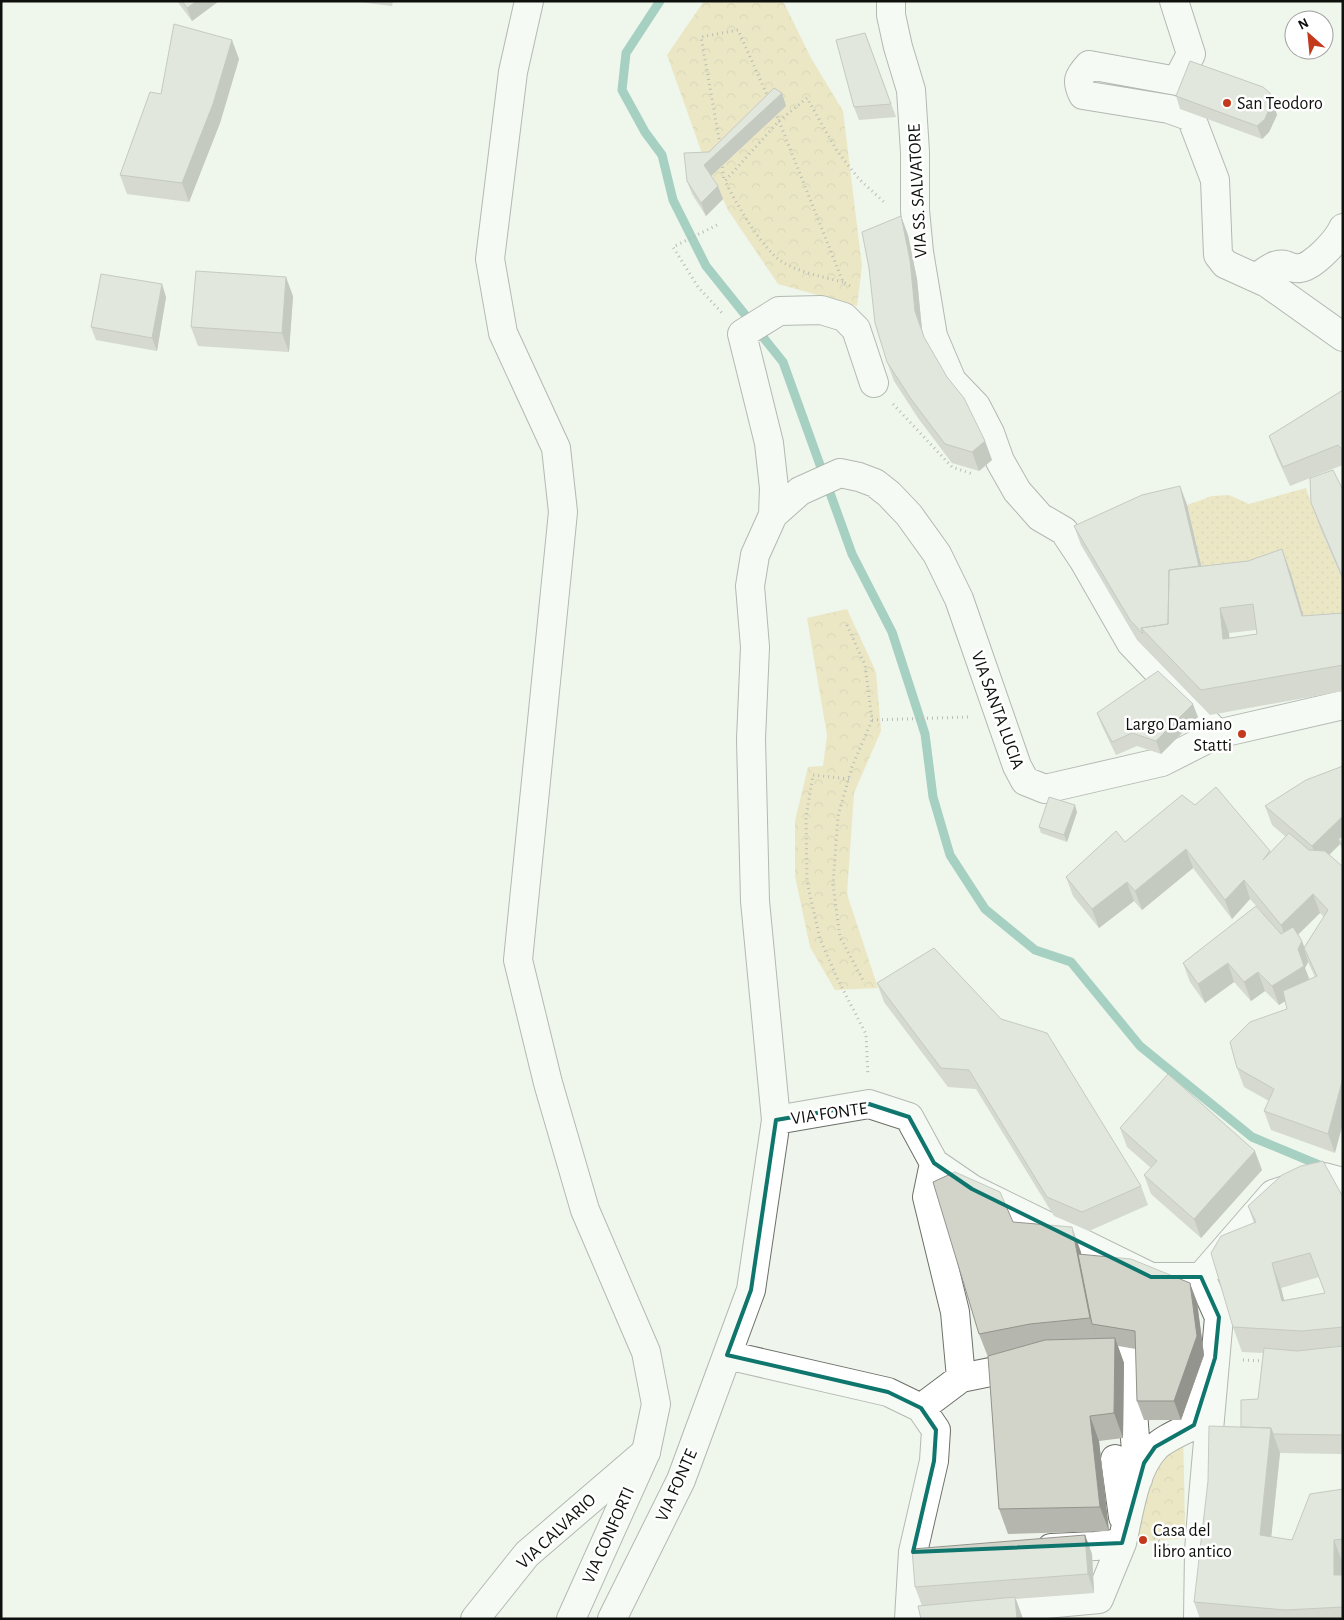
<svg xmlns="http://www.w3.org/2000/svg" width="1344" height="1620" viewBox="0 0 1344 1620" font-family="'Alegreya Sans',sans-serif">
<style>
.forest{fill:url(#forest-crowns)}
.garden{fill:url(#garden-dots)}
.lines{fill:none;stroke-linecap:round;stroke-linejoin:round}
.stream{stroke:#4da28f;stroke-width:9}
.minor-casing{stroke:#6b7168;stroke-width:30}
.major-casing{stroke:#6b7168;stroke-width:30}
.path{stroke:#757873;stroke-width:3;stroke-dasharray:1 4;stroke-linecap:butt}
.minor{stroke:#fff;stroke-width:28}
.major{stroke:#fff;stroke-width:28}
.wall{fill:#b5b6ad;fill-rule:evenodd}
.shaded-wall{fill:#93948d}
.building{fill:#d2d4c9;stroke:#93948d;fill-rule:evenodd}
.marked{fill:none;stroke:#0f766e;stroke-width:4;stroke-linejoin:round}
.poi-dot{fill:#c3391c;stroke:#fff;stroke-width:2}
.labels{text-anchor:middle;stroke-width:5;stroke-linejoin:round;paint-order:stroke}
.poi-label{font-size:18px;fill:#0e100d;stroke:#fff;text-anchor:start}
.street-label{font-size:18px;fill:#0e100d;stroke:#fff}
</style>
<defs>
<pattern id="forest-crowns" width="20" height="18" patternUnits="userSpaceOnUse" patternTransform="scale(1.25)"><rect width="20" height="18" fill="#e6d594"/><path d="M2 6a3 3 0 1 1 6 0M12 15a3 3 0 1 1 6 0" fill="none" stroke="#c4b67e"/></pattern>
<pattern id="garden-dots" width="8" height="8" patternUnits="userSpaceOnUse" patternTransform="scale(1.25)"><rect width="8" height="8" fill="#e6d594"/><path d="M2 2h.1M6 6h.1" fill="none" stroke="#c4b67e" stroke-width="1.8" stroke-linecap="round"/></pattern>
</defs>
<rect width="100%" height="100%" fill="#eff5ec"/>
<path class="forest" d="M704 1H783L811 58 843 111 862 266 857 306 778 284 728 210 703 156 667 55Z
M847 609 876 672 881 731 854 793 847 894 878 988 835 990 810 947 795 876V821L808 767 823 766 827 735 807 618Z
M1183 1431 1185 1526 1192 1538 1122 1543 1129 1507Z"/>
<path class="garden" d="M1306 488 1320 528 1343 581V639L1207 590 1187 505 1212 496 1229 495 1249 504Z"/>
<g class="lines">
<path class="stream" d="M660 1 626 53 622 90 645 132 662 155 673 200 706 266 783 362 852 554 892 632 925 734 933 797 950 855 985 909 1035 950 1071 962 1140 1046 1252 1137 1324 1167"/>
<defs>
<path id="minor" d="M891 1V15L898 47 911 90 915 152V210L919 252 933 336 952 381 976 406 990 433 1000 461 1017 491 1040 517 1064 531 1084 561 1131 643 1217 734
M1174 1 1191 54 1177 81 1089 65C1078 77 1076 81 1083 95L1169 109 1191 117 1215 180 1218 255 1225 264 1267 283 1343 337
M1257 277C1265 272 1275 262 1285 265 1290 267 1295 269 1300 268 1313 267 1338 240 1343 228
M773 515 800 491 840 473 859 477 875 483 889 494 909 515 937 554 959 599 1017 766 1025 781 1045 789 1162 762 1217 734 1343 705
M776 1120 755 901 751 739 755 647 750 586 755 555 773 515 774 488 769 443 742 334 779 311 821 310 844 317 856 329 874 383
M934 1163 927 1197 955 1312 961 1378
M727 1355 888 1392 921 1408 936 1430 934 1461 913 1552 909 1619
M1085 1358 1129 1357 1138 1479
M921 1408 961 1378 1025 1365
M1115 1459 1123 1517
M1051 1548 1095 1546 1122 1543C1129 1514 1134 1470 1155 1448 1163 1439 1183 1431 1194 1425L1215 1358
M982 1610 1099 1599 1122 1543
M475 1619 527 1554 646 1452
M612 1619 681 1480 751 1290 776 1120 869 1104 909 1117 934 1163 972 1189 1151 1277H1201L1273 1194 1324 1177 1343 1182
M1198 1619 1199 1551 1203 1498 1219 1317 1201 1277"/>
<path id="major" d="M529 1 513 72 490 259 503 333 556 448 563 512 518 960 548 1083 585 1210 646 1352 656 1404 646 1452 571 1619"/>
</defs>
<use href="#minor" class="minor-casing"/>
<use href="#major" class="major-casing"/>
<path class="path" d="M775 112 779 121 807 98 837 151 859 179 885 203
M720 144 701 37 738 30 768 97
M722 162 724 181
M717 225 673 247 698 287 723 314
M843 282C823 277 802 273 784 263 763 251 736 203 725 181L779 121 843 282 852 287
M893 404 952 467 973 474
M847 625 865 665 872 720 852 767 838 816 833 885 840 937 863 980
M872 720 969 717
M849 779 813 775 806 817 807 882 820 939 838 980 866 1034 868 1076
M1243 1360 1265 1361
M1154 1538 1171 1547"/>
<use href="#minor" class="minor"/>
<use href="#major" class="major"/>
</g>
<path class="wall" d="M177 1H219L192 21Z
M351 1H393L392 6Z
M865 33 896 117 859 120 854 107Z
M239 59 220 123 189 202 127 194 120 175 161 94Z
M782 93 786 106 711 176 723 199 706 216 692 194 687 181 709 152Z
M1270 93 1277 115 1269 132 1262 139 1180 109 1176 96Z
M901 216 908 235 917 279 922 329 924 337 947 377 985 441 992 460 979 471 952 463 918 418 894 381 887 362Z
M293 296 289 352 198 346 191 327Z
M166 297 157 351 96 340 91 327Z
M1343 390V465L1311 477 1343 490V581L1320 528 1311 503 1310 478 1290 486 1276 455 1269 436Z
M1180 486 1187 505 1201 566 1248 561 1282 549 1291 574 1303 616 1343 613V691L1210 715 1137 640 1081 545 1074 526ZM1256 630 1257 634 1229 638V633Z
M1097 713 1198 717 1161 754 1137 746 1116 755 1102 726Z
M1343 766V852L1340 844 1329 855 1335 1153 1271 1130 1264 1111 1269 1101 1244 1087 1237 1068 1287 1009 1285 1001 1279 1005 1265 991 1251 1001 1234 982 1205 1003 1190 982 1183 963 1261 911 1250 899 1232 919 1193 868 1142 910 1134 901 1099 928 1073 896 1066 877 1125 842 1195 805 1270 851 1271 852 1286 837 1272 825 1265 806ZM1320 913 1324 917 1304 947 1298 935ZM1308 962 1315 977 1310 980 1305 968Z
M1077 812 1067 842 1041 833 1039 827Z
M877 983 1141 1186 1148 1205 1089 1231 1054 1216 976 1089 948 1087 884 1002Z
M1120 1128 1262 1170 1201 1238 1151 1194 1144 1175 1151 1168 1127 1147Z
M1343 1197V1454L1280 1453 1271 1537 1292 1540 1343 1489V1619H1200L1194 1602 1241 1427 1258 1399 1263 1353 1242 1352 1233 1327 1254 1223 1248 1206ZM1319 1277 1325 1293 1284 1300 1281 1288Z
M1013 1222 1081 1252V1255L1197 1302 1204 1355 1181 1420H1144L1137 1401 1136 1349 1118 1346 1124 1363 1123 1438 1099 1441 1109 1531 1008 1534 999 1509 988 1357 979 1334Z
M1085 1535 1092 1554 1094 1593 1016 1599 1022 1616 922 1606 915 1587Z"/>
<path class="shaded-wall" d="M197 1H219L192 21 187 8Z
M232 40 239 59 220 123 189 202 182 183Z
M782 93 786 106 709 178 704 165Z
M1270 93 1277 115 1269 132 1262 139 1257 126Z
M718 186 723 199 706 216 701 203Z
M901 216 908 235 917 279 922 330 915 311Z
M286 277 293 296 289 352 282 333Z
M162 284 166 297 157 351 152 338Z
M985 441 992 460 979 471 972 452Z
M1180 486 1187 505 1207 590 1200 571Z
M1282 549 1291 574 1311 641 1302 616Z
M1220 608 1229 633 1232 663 1223 639Z
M1193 704 1198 717 1161 754 1156 741Z
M1075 805 1077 812 1067 842 1064 835Z
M1343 816V841L1338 839 1340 844 1319 865 1312 846Z
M1186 849 1193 868 1142 910 1135 891Z
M1244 880 1250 899 1232 919 1225 900Z
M1127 882 1134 901 1099 928 1092 909Z
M1313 894 1320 913 1288 944 1281 925Z
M1302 941 1309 959 1304 948 1308 962 1305 968 1311 985 1279 1005 1272 986 1298 949Z
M1228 963 1234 982 1205 1003 1198 984Z
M1258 972 1265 991 1251 1001 1244 982Z
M1343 1078V1123L1335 1153 1328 1134Z
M1255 1151 1262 1170 1201 1238 1194 1219Z
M1072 1227 1081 1252 1095 1324H1092L1099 1343 1090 1318Z
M1272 1263 1281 1288 1291 1326 1282 1301Z
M1190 1283 1197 1302 1204 1355 1181 1420 1174 1401Z
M1115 1338 1124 1363 1123 1438 1114 1413Z
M1090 1416 1099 1441 1109 1531 1100 1507Z
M1271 1428 1280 1453 1269 1559 1260 1535Z
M1085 1535 1092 1554 1094 1593 1088 1574Z
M1334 1540 1343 1564V1600L1334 1575Z
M1015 1597 1022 1616 1023 1619H1017Z"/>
<path class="building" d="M182 1H197L187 8Z
M174 24 232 40 213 104 182 183 120 175 150 92 161 94Z
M865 33 891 104 854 107 836 40Z
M1190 61 1263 87 1270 93 1272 102 1265 119 1257 126 1176 96Z
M774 88 782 93 704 165 718 186 701 203 687 181 684 153 709 152Z
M901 216 910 260 915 311 924 337 947 377 964 398 985 441 972 452 945 444 911 399 887 362 875 323 869 268 862 232Z
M196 271 286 277 282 333 191 327Z
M101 274 162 284 152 338 91 327Z
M1343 390V450L1338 445 1283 467 1269 436Z
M1333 470 1343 490V578L1311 503 1310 478Z
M1180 486 1199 566 1169 570 1168 624 1141 628 1143 634 1130 620 1074 526 1142 495Z
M1282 549 1302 616 1343 613V665L1201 690 1141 628 1168 624 1169 570 1248 561ZM1253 604 1257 634 1223 639 1220 608Z
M1158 671 1193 704 1156 741 1132 733 1112 742 1097 713Z
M1343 766V816L1312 846 1265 806 1306 780Z
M1216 787 1270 851 1263 860 1289 833 1309 850 1325 851 1343 867V1078L1328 1134 1264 1111 1274 1089 1237 1068 1230 1042 1250 1022 1287 1009 1283 991 1317 976 1304 948 1328 910 1313 894 1281 925 1244 880 1225 900 1186 849 1135 891 1127 882 1092 909 1066 877 1116 831 1125 842 1182 795 1195 805Z
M1049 797 1075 805 1064 835 1039 827Z
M1343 836V845L1338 839Z
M1256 906 1281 934 1293 927 1302 941 1298 949 1304 966 1272 986 1258 972 1244 982 1228 963 1198 984 1183 963Z
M934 948 1001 1019 1047 1033 1141 1186 1082 1212 1047 1197 969 1070 941 1068 877 983Z
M1168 1074 1255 1151 1194 1219 1144 1175 1157 1161 1120 1128Z
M1323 1161 1343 1197V1327L1302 1331 1233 1327 1211 1253 1221 1236 1256 1222 1248 1206 1282 1175 1301 1166ZM1310 1253 1325 1293 1282 1301 1272 1263Z
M955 1172 1000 1192 1013 1222 1072 1227 1090 1318 1030 1324 979 1334 933 1182Z
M1078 1254 1131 1259 1190 1283 1197 1336 1174 1401H1137L1135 1331 1092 1324Z
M1115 1338 1114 1413 1090 1416 1100 1507 999 1509 988 1356 1045 1340Z
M1343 1346V1435L1273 1434 1271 1428 1241 1427V1400L1258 1399 1264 1348 1297 1351Z
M1209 1426 1271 1428 1260 1535 1292 1540 1310 1494 1343 1489V1539L1334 1540V1575H1343V1607L1285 1610 1194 1602 1208 1481Z
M1085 1535 1088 1574 915 1587 912 1549Z
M1015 1597 1017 1619H921L918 1606Z"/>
<path d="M0 0H1344V1620H0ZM869 1104 909 1117 934 1163 972 1189 1151 1277H1201L1219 1317 1215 1358 1194 1425 1155 1447 1144 1463 1122 1543 913 1552 934 1461 936 1430 921 1408 888 1392 727 1355 751 1290 776 1120Z" fill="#eff5ec" fill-opacity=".55" fill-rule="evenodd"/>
<path class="marked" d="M869 1104 909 1117 934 1163 972 1189 1151 1277H1201L1219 1317 1215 1358 1194 1425 1155 1447 1144 1463 1122 1543 913 1552 934 1461 936 1430 921 1408 888 1392 727 1355 751 1290 776 1120Z"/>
<g class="poi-dot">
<circle cx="1227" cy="103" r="5"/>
<circle cx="1242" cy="734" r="5"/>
<circle cx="1143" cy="1540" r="5"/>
</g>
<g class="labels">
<g class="poi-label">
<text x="1237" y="109">San Teodoro</text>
<text x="1232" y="730" text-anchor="end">Largo Damiano<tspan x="1232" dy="21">Statti</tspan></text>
<text x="1153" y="1536">Casa del<tspan x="1153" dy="21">libro antico</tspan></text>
</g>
<g class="street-label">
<text transform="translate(917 191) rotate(-93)" y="6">VIA SS. SALVATORE</text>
<text transform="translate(998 710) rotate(70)" y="6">VIA SANTA LUCIA</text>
<text transform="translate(829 1113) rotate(-8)" y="6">VIA FONTE</text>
<text transform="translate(676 1485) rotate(-66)" y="6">VIA FONTE</text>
<text transform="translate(556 1531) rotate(-43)" y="6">VIA CALVARIO</text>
<text transform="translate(608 1535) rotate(-66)" y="6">VIA CONFORTI</text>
</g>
</g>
<rect width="1344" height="1620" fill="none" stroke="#0e100d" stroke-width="5"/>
<g transform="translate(1309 35) rotate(333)"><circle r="24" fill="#ffffff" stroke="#9f9f9e"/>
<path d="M0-4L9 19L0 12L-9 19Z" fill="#c3391c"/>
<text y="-8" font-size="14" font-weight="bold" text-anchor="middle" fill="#0e100d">N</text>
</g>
</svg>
